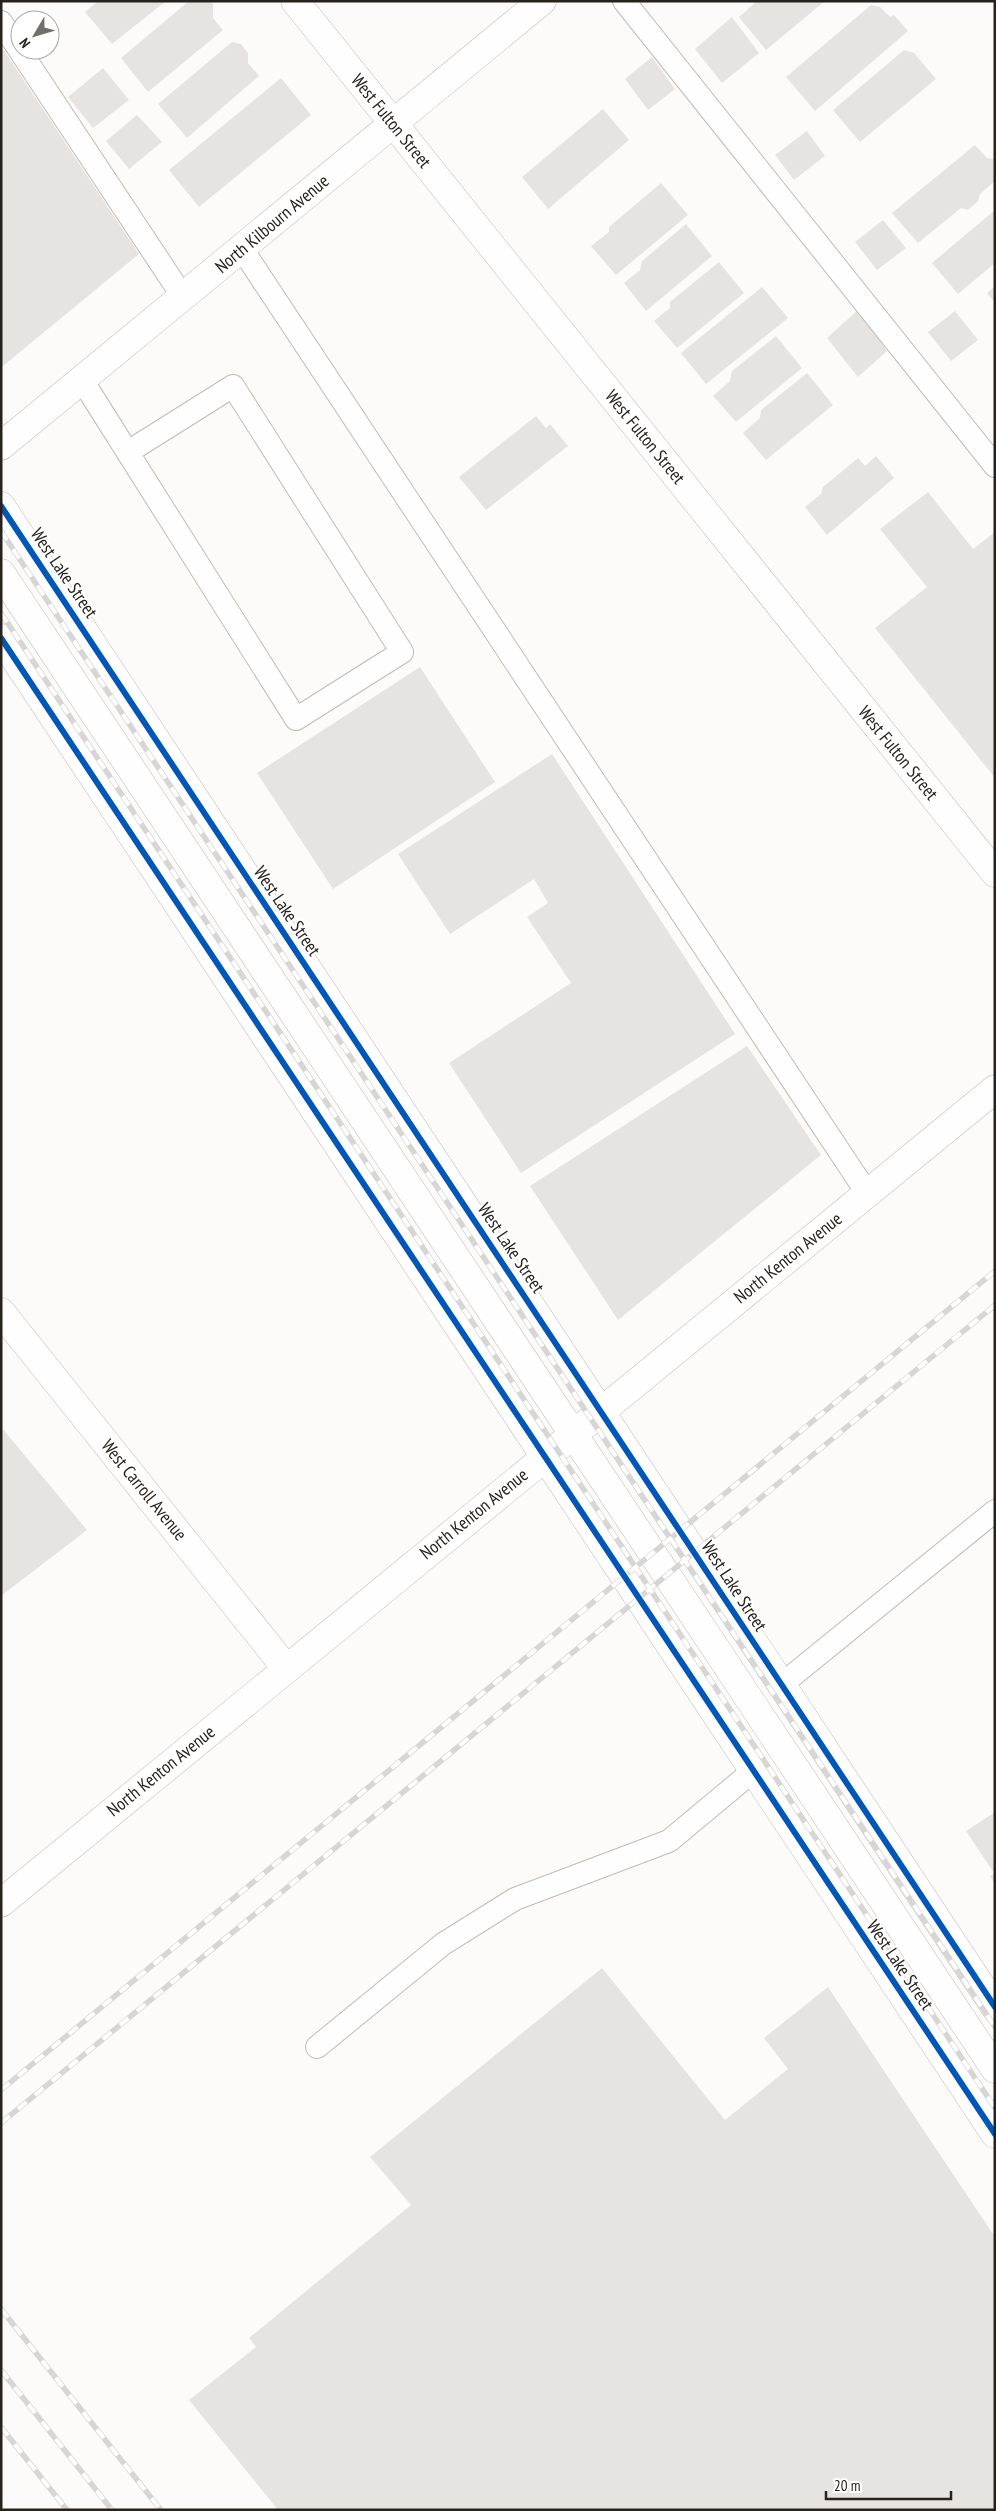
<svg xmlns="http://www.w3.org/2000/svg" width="996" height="2511" viewBox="0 0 996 2511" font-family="'PT Sans Narrow',sans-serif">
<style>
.building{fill:#e7e3e0}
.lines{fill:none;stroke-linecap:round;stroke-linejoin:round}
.lane-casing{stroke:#bfbcb8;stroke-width:24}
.street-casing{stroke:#bfbcb8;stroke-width:29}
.secondary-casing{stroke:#bfbcb8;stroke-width:29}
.lane{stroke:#fffefe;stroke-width:22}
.street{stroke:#fffefe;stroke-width:28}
.secondary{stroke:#fffefe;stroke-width:28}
.rail-casing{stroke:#d7d6d5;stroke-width:5.5}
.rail{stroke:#fff;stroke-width:4;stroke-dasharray:11;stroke-linecap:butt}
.cycleway-casing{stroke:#fff;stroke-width:9}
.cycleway{stroke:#0057b8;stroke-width:6}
.labels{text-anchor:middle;stroke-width:4;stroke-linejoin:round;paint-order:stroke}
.street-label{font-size:18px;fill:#27221d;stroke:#fff}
</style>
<rect width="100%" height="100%" fill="#fdfbf9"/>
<path class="building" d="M98 1H166L112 44 85 12Z
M189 1H210L213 4V18L223 30 148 92 121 58Z
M757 1H825L766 50 739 17Z
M871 5 880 7 890 17 894 15 908 31 815 111 786 77Z
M732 17 759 53 722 83 695 49Z
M232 42 241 44 248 53V63L259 76 187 138 158 104Z
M1 46 139 254 3 366 1 365Z
M904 50 914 53 936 79 860 142 833 110Z
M652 57 675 89 648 110 625 79Z
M103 68 129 100 93 128 68 97Z
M281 78 311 115 199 207 169 170Z
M603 109 629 140 548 209 522 177Z
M137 115 162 142 129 169 106 141Z
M807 131 825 156 794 180 775 155Z
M975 145 987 158 993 159 995 162V181L980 194 978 201 968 210 961 208 918 243 892 213Z
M661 183 688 215 616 275 591 246 609 232V227Z
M995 210V263L958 294 932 263Z
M883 220 906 248 877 270 855 242Z
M686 224 712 256 646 311 624 283 640 270 642 261Z
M719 262 744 293 677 348 654 321 670 308V302Z
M995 286V303L987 293Z
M762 287 788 318 706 384 681 353Z
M859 309 887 351 858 377 827 338Z
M955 311 978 340 951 361 928 332Z
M776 336 802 368 736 422 713 396 730 381 732 371Z
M807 373 833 405 766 460 743 433 760 418 761 410Z
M536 416 546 428 550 424 568 446 486 510 459 477Z
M876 456 894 478 827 535 805 507 821 494 823 487 858 458 865 466Z
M928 492 973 549 995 532V778L875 628 927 587 880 529Z
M420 667 495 782 333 889 257 773Z
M552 754 735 1034 521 1173 449 1063 571 983 527 917 548 903 534 879 450 934 398 854Z
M747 1046 821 1155 618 1320 530 1186Z
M1 1427 87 1530 1 1596Z
M995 1812V1884L990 1876 994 1873 966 1831Z
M602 1968 725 2120 788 2069 764 2038 828 1987 995 2237V2510H278L189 2400 256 2347 249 2338 411 2205 370 2157Z"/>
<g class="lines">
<defs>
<path id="lane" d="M624 1 995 466
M1 22 183 297
M242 249 867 1193
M82 380 296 719 402 652 233 386 128 452
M781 1685 995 1511
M317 2047 443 1944 515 1899 669 1841 753 1771"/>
<path id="street" d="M295 1 995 873
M1 446 542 1
M1 1312 286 1668
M1 1903 995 1089"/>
<path id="secondary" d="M1 506 995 2007
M1 573 995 2069
M1 638 995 2134"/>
</defs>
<use href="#lane" class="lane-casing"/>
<use href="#street" class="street-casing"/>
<use href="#secondary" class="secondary-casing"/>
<use href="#lane" class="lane"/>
<use href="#street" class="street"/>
<use href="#secondary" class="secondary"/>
<defs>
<path id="rail" d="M1 531 995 2027
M1 613 995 2108
M1 2090 995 1271
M1 2123 995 1305
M1 2309 161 2510
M1 2370 112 2510
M1 2427 67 2510"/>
</defs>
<use href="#rail" class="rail-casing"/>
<use href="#rail" class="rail"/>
<defs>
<path id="cycleway" d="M1 506 995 2007
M1 638 995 2134"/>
</defs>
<use href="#cycleway" class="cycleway-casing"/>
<use href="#cycleway" class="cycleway"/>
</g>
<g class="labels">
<g class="street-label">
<text transform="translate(391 121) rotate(51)" y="6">West Fulton Street</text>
<text transform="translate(272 224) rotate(-40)" y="6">North Kilbourn Avenue</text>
<text transform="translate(645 437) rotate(51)" y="6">West Fulton Street</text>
<text transform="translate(64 573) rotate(56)" y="6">West Lake Street</text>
<text transform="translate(898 753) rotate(51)" y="6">West Fulton Street</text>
<text transform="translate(287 911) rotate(56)" y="6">West Lake Street</text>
<text transform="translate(511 1248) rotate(56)" y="6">West Lake Street</text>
<text transform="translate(788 1258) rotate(-39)" y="6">North Kenton Avenue</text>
<text transform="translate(144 1490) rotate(51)" y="6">West Carroll Avenue</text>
<text transform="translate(474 1514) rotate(-39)" y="6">North Kenton Avenue</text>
<text transform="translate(734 1586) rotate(57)" y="6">West Lake Street</text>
<text transform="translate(161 1771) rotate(-39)" y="6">North Kenton Avenue</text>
<text transform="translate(900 1965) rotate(56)" y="6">West Lake Street</text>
</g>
</g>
<rect width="996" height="2511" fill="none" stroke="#27221d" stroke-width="5"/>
<g transform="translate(35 35) rotate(232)"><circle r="24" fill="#ffffff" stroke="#a9a7a5"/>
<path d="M0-4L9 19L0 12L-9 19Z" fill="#726e6a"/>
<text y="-8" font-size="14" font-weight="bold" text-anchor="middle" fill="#27221d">N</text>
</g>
<path d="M826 2491v8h125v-8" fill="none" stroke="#27221d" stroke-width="2.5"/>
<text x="834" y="2491" font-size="15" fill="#27221d" stroke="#ffffff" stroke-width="4" paint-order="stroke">20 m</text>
</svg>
